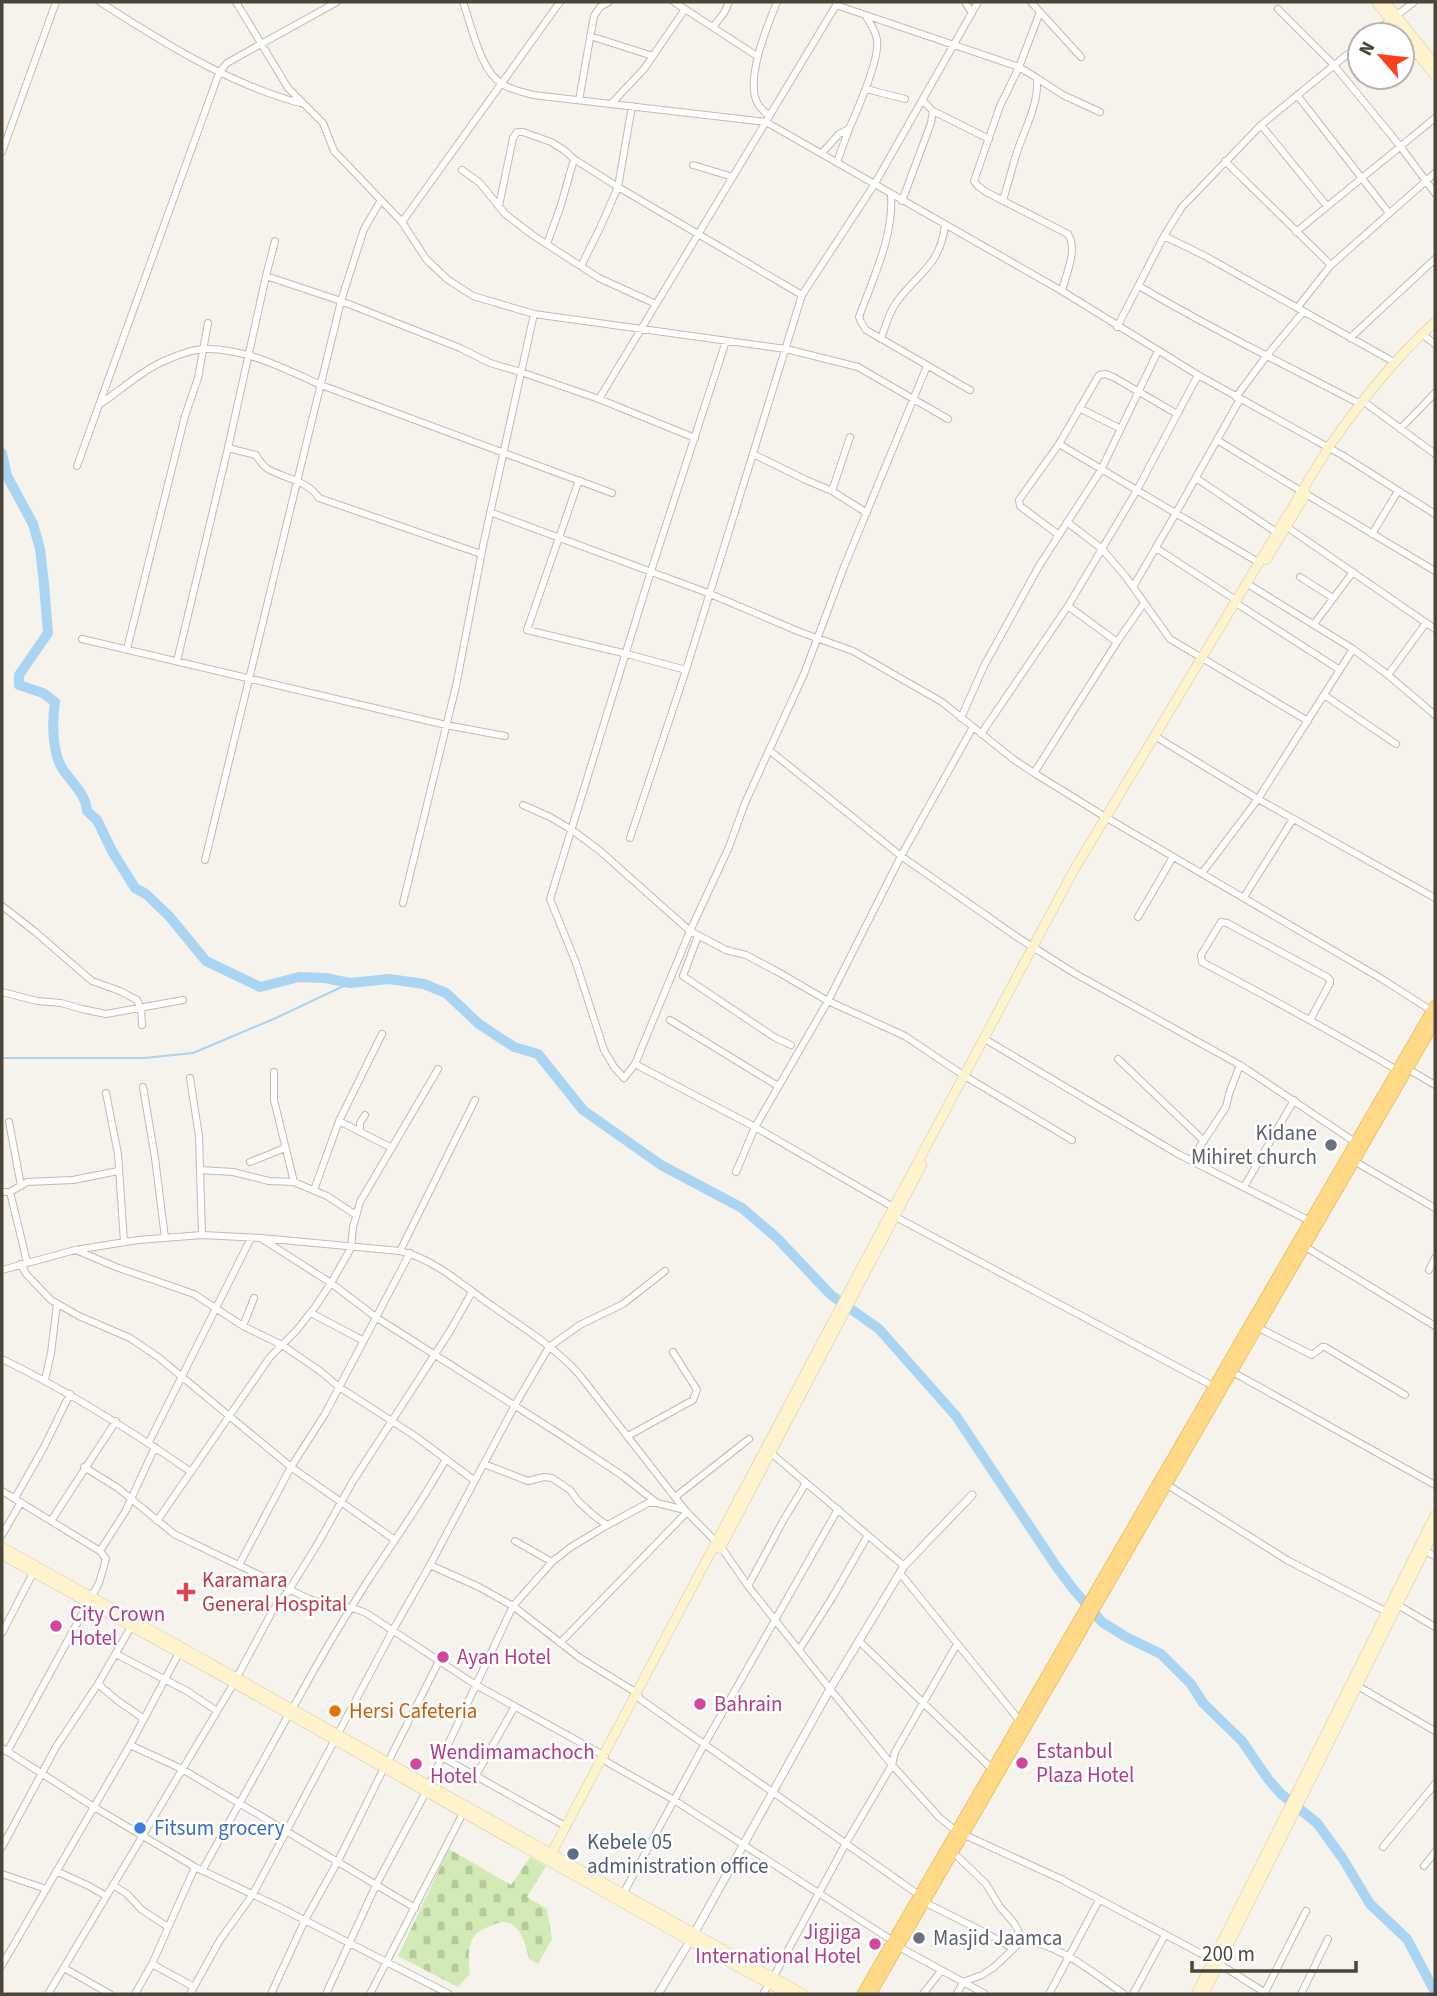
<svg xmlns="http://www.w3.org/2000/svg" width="1437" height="1996" viewBox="0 0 1437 1996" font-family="'Source Sans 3',sans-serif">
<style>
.cemetery{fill:url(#cemetery-stones)}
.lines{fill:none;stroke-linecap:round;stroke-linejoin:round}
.stream{stroke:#a9d4f2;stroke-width:2}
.river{stroke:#a9d4f2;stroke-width:10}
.minor-casing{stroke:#c2bbae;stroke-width:8}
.tertiary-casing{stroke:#c2bbae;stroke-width:9}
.secondary-casing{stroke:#d6c79b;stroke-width:10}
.trunk-casing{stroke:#e0a43c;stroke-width:11}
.minor{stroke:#fff;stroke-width:6}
.tertiary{stroke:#fff;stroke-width:7}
.secondary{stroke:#fff3cd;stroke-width:9}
.trunk{stroke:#ffd985;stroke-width:10}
.worship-dot{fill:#6b7280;stroke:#fff;stroke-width:2.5}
.health-dot{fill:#e0444e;stroke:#fff;stroke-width:2.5}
.hotel-dot{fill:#d1479c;stroke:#fff;stroke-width:2.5}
.food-dot{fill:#e8710a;stroke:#fff;stroke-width:2.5}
.shop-dot{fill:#3f7fe0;stroke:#fff;stroke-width:2.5}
.service-dot{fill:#5c6f8a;stroke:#fff;stroke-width:2.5}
.labels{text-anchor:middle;stroke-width:5;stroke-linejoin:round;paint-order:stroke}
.worship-label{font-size:21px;fill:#5b616d;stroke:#fff;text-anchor:end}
.health-label{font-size:21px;fill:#be3a42;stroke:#fff;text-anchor:start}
.hotel-label{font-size:21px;fill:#b23c85;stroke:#fff;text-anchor:start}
.food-label{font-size:21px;fill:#c56008;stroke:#fff;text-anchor:start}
.shop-label{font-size:21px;fill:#366cbe;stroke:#fff;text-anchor:start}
.service-label{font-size:21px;fill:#4e5e75;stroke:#fff;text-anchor:start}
</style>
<defs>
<pattern id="cemetery-stones" width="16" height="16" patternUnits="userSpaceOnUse" patternTransform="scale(1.75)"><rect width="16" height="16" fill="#d2eab5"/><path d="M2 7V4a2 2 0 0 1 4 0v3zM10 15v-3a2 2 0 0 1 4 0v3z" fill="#b6ca9c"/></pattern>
</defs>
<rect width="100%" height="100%" fill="#f6f3ec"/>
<path class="cemetery" d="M449 1849 511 1885 530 1857 546 1866 527 1897 547 1909 552 1939 538 1964 529 1959C525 1939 516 1912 490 1926 483 1929 475 1933 472 1940 467 1950 469 1963 470 1974L458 1987 398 1956Z"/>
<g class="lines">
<path class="stream" d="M2 1058H144L193 1053 276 1018 350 983"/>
<path class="river" d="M2 453 7 476 33 524 40 549 44 584 48 633 19 675V685L43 693 55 702C52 721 52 751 62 768 71 782 86 794 87 811L97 820 112 851 135 888 146 894 169 916 206 961 260 987 299 977 325 978 350 983 389 979 424 984 446 993 479 1024 514 1047 538 1054 583 1110 661 1165 742 1208 777 1238 831 1295 879 1329 956 1416 1056 1566 1074 1590 1102 1622 1126 1637 1161 1654 1191 1684 1203 1703 1242 1741 1268 1779 1281 1794 1317 1823 1343 1859 1370 1904 1407 1939 1435 1992"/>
<defs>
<path id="minor" d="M100 2C162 42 229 84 300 103
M236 2 288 88 323 123 334 151 402 222 426 259 447 279 473 296 534 314 786 349 858 367 948 419
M463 2C472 27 480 70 502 84 511 90 523 92 533 95L766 122 1062 291 1198 375 1342 455 1435 514
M674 2 757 56
M965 2 972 13
M1031 2 1081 57
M836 5 1019 67 1037 78C1039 104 1025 128 1017 152 1012 168 1008 184 1003 200
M1278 9 1333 64 1400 146 1435 193
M1040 12 1019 67 1000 106 974 181 978 186 986 192 1068 234C1078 250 1066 274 1062 291
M713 27 724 13 729 2
M1371 35 1414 2
M590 36 653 56
M1037 78 1063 95 1100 112
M866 89 905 99
M1297 95 1389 213
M579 100 594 16 600 7 609 2
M611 104 644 69 685 9
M933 111 989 139
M769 116C766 113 760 108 758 104 744 81 768 24 777 2
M1261 125 1327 206
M2 152 56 2
M822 153 839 134 849 129C857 111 880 58 877 40 876 31 870 23 865 15
M1225 161 1331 265
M837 162 849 129
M693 165 733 177
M462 170 480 183 505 214 534 236 599 278 656 304
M891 195C894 236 873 278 859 317L861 322 866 330 970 390
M902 201 931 123 933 111 922 100
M499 206 513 138 517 132H523L551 142 564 150 574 159 618 187 802 295
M402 222 560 2
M1296 232 1435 118
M1164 236 1205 256 1394 362
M547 244 561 205 574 159
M581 266 600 228 618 187 632 106
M266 276 341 301 460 348 490 363 521 372 599 399 695 438
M1139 286C1211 329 1286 365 1360 404
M1297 308 1331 265 1435 173
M1117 327 1164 236 1182 207 1261 125 1360 44
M1422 334 1435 344
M1350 338 1435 259
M881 339C885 327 889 313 896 303 917 273 940 267 945 225
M726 341 651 571 550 899 576 963 604 1050 614 1067 624 1078 635 1064 755 1127 893 1207
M1236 397 1268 354 1303 312
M599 399 838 2
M100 404C120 391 141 371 162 362 175 356 190 350 203 349 243 347 285 369 321 385L612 493
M1367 404 1435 454
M1079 408 1121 429
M1400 429 1435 393
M1217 440 1301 491
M1059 444 1258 562
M228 448 256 455C259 460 263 466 268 469 285 479 307 480 319 498L481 554
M753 454 806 480 832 491 867 513
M77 466 219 73 227 63 337 2
M1196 478 1276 532
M579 480 527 630 627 654 686 670
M832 491 850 437
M1306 494 1435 571
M490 512 708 593 800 632 853 651 942 702 1013 759 1034 773 1107 818 1382 979 1432 1011
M1067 522 1102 549 1126 577 1170 639 1308 721
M1287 527 1435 629
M1372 534 1398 491
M1059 535 1020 506 1019 500 1059 444 1099 375 1106 374 1115 378 1177 414
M1156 548 1236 600
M1300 577 1333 598
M1251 586 1353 649 1388 675 1435 715
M1133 587 1176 513 1240 399
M1239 605 1340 670
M1068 606 1117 642
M1314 624 1353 572
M82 639 446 725 505 736
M127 649 185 416 198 378 208 323
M177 661 228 448 266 276 275 241
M1388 675 1426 623
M1324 695 1396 744
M961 718 984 666 1039 566 1101 470 1158 351
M981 734 1068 606 1137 490 1198 375
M1158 738 1258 799 1435 898
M769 750 901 856 1017 937 1074 973 1240 1065 1355 1142
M1034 773 1117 642 1144 603
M523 805 550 817 572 830 599 850 690 931 726 950 746 955 778 972 828 1001 905 1036 963 1075 1072 1140
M630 838 686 670 802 295 874 185 978 2
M205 860 341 301 364 229 381 200
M1202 873 1258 799 1353 649
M1244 897 1293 819
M403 903 456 686 484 541 534 314
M2 906 33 930 92 981 120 991 137 1000 141 1009 142 1025
M1138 917 1173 857
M698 936 683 976 774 1037 791 1045
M2 992 37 1001 61 1003 82 1009 106 1014 183 1000
M670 1020 778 1086
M1310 1020 1330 983V980L1327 977 1227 923 1221 922 1201 955 1202 962C1268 997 1333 1032 1397 1070
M988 1041 1178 1154 1310 1221
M1118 1059 1204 1141
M635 1064 690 931 729 847 745 803 804 674 844 567 927 366
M1408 1069 1435 1085
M274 1072V1100L294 1182
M190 1078 199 1136 202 1235
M143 1087 155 1158 165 1238
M106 1093 118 1154 124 1242
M339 1121 392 1148
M9 1122 21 1186
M360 1130V1123L365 1115
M1191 1160 1226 1107 1229 1094 1240 1065
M1354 1161 1435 1208
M250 1162 285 1148
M200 1170 233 1172 269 1181 294 1182 327 1196 356 1215
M736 1172 755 1127 828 1001 901 856 973 727
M1244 1187 1294 1100
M314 1190 339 1121 382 1034
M2 1192H10L27 1182 73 1180 118 1171
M10 1192 27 1262
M894 1216 1213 1386
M262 1239 331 1283 377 1318 561 1435 623 1476 657 1503
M1304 1246 1435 1326
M76 1250 116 1267 194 1294 243 1326 282 1345 320 1371 339 1387 415 1436 475 1481
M400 1251 475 1100
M20 1264 27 1275 51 1300 79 1316 130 1338 158 1357 291 1467 395 1540
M2 1270 75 1250 138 1240 202 1235 261 1238 400 1251C434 1259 461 1284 488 1303 519 1325 552 1345 578 1373L685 1510 721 1547 748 1586 830 1689 892 1765 939 1817 956 1831 1061 1879 1213 1960 1267 1994
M1429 1270 1435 1258
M311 1313 364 1341
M243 1326 254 1298
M1257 1327 1312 1355 1322 1347H1325L1405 1395
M2 1359C68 1391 130 1430 191 1472
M1229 1370 1435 1485
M45 1380 51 1353 57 1304
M628 1436 693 1400 697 1390 673 1352
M149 1442 251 1238
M771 1453 904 1566
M484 1464 528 1481 544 1477 552 1478 570 1490 578 1501 593 1515 607 1525
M84 1467 118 1488 174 1534 309 1599C330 1607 348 1604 366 1613L476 1685 605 1756
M1166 1484 1287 1560 1387 1612
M2 1491 100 1551 106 1559 99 1583 7 1752
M675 1497 749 1439
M15 1498 44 1447 70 1394
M51 1521 116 1421
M157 1521 270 1357 296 1331 315 1307 331 1283 351 1248 353 1227 360 1202 438 1069
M2 1535 21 1502
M515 1541 552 1562
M100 1551 125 1512 155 1447
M1425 1551 1435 1556
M239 1565 291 1467 325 1414 410 1253
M430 1565 479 1587 513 1606 580 1658 637 1693 640 1699 919 1895
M900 1573 1020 1721
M748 1586 783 1521 806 1483
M1398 1605 1435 1627
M2 1633 33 1573
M860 1642 992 1769
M560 1643 687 1512
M799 1650 832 1598 868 1535
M116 1654 187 1691 217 1711
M237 1677 273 1610 289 1590 317 1545 353 1481 450 1331 472 1292
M98 1684 118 1701 144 1719
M1356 1685 1435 1731
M293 1708C316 1665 341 1623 367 1582 394 1541 422 1502 446 1459
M130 1745 182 1769 415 1908
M2 1748 94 1807 195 1867 279 1907 449 1994
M442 1757 567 1827
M388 1762 439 1661
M607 1762 674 1800 893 1941
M475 1777 515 1706
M429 1785 513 1606 552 1562 571 1547 604 1527 648 1503H657L685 1510
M2 1847 56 1747 98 1684 131 1627
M1383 1847 1435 1784
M953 1852 986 1884 1000 1907 1014 1923 1023 1940
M1424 1866 1435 1852
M56 1871 89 1886 106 1896
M202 1871 289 1714
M2 1874 46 1889
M113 1885 127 1894 142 1910 168 1927
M623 1894 704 1745 838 1509
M924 1902 982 1931 1012 1948
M899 1947 985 1994
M152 1964 194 1987
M2 1965 130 1745 180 1651
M64 1968 110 1994
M773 1978 846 1843 892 1765 895 1752 957 1644
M48 1994 234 1683
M135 1994 152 1964 195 1867
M190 1994 220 1940 253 1894 393 1630 430 1565 515 1405 549 1347 580 1325 623 1304 665 1271
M271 1994 305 1920 338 1861 384 1768
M326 1994 376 1885 426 1792
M370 1994 463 1813
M763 1994 769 1984
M923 1994 941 1971
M957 1994 963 1982 982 1975 993 1968 1023 1940C1061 1945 1093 1973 1124 1994
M1049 1994 1099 1900
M1133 1994 1165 1935
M1264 1994 1306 1911
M1301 1994 1328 1939"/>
<path id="tertiary" d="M658 1994 690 1941 830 1689 904 1566 972 1495"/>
<path id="secondary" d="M1376 2 1435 76
M1385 2 1435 64
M1266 560 1306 494
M2 1547 803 1994
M720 1549 922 1165
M2 1555 234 1683 690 1941 788 1994
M548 1860 851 1287 1074 870 1328 448C1360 402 1394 359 1435 322
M1196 1994 1435 1515
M1204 1994 1435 1530"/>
<path id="trunk" d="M862 1994 1435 1005
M871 1994 1435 1022"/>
</defs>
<use href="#minor" class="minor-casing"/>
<use href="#tertiary" class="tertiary-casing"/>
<use href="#secondary" class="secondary-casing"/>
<use href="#trunk" class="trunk-casing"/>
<use href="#minor" class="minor"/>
<use href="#tertiary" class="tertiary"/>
<use href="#secondary" class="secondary"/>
<use href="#trunk" class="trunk"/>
</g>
<g class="worship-dot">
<circle cx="1331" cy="1145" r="7"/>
<circle cx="919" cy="1938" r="7"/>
</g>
<path class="health-dot" d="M182.5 1581.5h7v7h7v7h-7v7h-7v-7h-7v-7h7z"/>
<g class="hotel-dot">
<circle cx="56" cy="1626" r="7"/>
<circle cx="443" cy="1657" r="7"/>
<circle cx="700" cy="1704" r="7"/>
<circle cx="1022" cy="1763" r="7"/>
<circle cx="416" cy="1764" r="7"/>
<circle cx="875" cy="1944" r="7"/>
</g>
<circle class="food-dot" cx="335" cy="1711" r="7"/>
<circle class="shop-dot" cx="140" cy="1828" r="7"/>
<circle class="service-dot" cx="573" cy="1854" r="7"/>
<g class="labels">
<g class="worship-label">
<text x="1317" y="1140">Kidane<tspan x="1317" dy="24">Mihiret church</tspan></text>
<text x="933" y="1945" text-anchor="start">Masjid Jaamca</text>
</g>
<g class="health-label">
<text x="202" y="1587">Karamara<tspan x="202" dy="24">General Hospital</tspan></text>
</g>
<g class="hotel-label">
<text x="70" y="1621">City Crown<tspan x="70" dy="24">Hotel</tspan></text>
<text x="457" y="1664">Ayan Hotel</text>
<text x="714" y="1711">Bahrain</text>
<text x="1036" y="1758">Estanbul<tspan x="1036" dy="24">Plaza Hotel</tspan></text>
<text x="430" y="1759">Wendimamachoch<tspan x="430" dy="24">Hotel</tspan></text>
<text x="861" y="1939" text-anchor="end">Jigjiga<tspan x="861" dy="24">International Hotel</tspan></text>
</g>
<g class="food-label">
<text x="349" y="1718">Hersi Cafeteria</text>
</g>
<g class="shop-label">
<text x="154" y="1835">Fitsum grocery</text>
</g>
<g class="service-label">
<text x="587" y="1849">Kebele 05<tspan x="587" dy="24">administration office</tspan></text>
</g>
</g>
<rect width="1437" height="1996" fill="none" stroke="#4b4439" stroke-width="7"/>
<g transform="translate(1381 56) rotate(298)"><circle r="33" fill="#ffffff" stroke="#b7b4b0" stroke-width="2"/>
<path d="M0-5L12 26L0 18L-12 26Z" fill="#fc3f1d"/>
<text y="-10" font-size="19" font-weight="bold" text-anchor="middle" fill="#4b4439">N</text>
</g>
<path d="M1192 1961v10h164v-10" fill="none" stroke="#4b4439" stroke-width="3.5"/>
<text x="1202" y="1961" font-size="21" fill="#4b4439" stroke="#ffffff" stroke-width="5" paint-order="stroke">200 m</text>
</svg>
